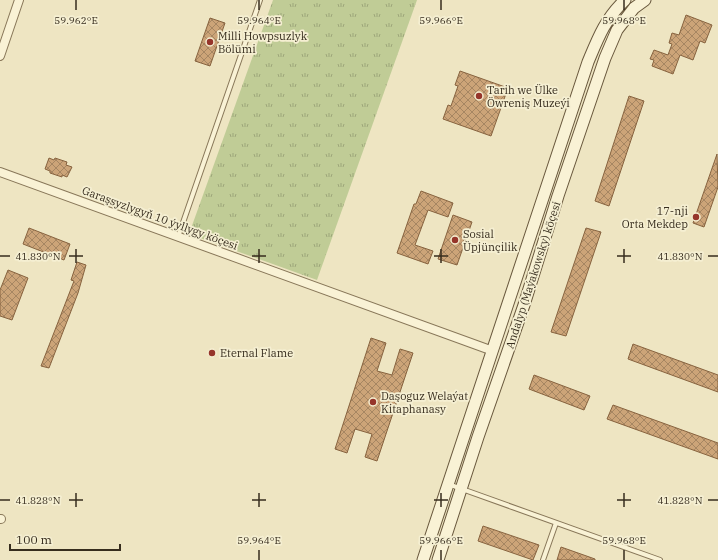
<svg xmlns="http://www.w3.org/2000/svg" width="718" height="560" viewBox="0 0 718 560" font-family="'IBM Plex Serif',serif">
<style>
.grass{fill:url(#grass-tufts)}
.building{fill:url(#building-cross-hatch);stroke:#87633f}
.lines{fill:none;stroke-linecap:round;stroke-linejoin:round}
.service-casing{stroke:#887759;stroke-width:6}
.minor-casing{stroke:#887759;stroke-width:10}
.secondary-casing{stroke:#69583d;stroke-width:13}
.service{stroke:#f9f2d5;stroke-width:4}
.minor{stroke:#f9f2d5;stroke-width:8}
.secondary{stroke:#f9f2d5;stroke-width:11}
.ticks{fill:none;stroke:#372d1e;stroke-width:1.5}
.poi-dot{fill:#96352a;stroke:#f5efd2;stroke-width:1.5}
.labels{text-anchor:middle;stroke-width:3.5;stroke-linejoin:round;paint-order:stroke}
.poi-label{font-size:11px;fill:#372d1e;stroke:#f5efd2;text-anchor:start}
.street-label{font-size:11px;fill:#372d1e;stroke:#f5efd2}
.ticks-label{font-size:10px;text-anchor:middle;fill:#372d1e;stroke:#f5efd2;stroke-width:3.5;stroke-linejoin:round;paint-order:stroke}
</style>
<defs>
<pattern id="grass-tufts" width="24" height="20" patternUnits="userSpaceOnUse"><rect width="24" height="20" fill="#c0cc96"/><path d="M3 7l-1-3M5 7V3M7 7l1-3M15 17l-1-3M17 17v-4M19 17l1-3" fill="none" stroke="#9da67a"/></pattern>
<pattern id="building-cross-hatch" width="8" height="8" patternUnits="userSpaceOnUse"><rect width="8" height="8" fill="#cca478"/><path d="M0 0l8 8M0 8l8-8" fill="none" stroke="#a68662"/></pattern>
</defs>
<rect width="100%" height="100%" fill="#eee5c2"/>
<path class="grass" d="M273 0H417L317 280 189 234Z"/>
<path class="building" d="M686 15 712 25 705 43 700 41 693 60 680 55 673 74 652 66 654 60 650 59 654 50 668 55 672 44 669 43 672 33 679 35Z
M210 18 225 23 210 66 195 61Z
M460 71 508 88 491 136 443 119 448 105 451 106 458 86 455 85Z
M629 96 644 101 609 206 595 201Z
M717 154 718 187 704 227 693 223Z
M49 158 54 160 55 158 67 162 66 165 72 167 67 177 62 175V177L50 173V171L45 169Z
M421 191 453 203 448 217 428 210 415 245 433 251 428 264 397 253 414 204H416Z
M453 215 472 222 457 265 438 259Z
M29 228 70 244 64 260 23 244Z
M586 228 601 232 566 336 551 332Z
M77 262 86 265 78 293 49 368 41 366 74 281 71 280Z
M8 270 28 278 12 320 0 316V290Z
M371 338 386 343 377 371 392 375 400 349 413 353 377 461 365 457 372 434 355 429 347 453 335 449Z
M633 344 718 375V392L628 359Z
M534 375 590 396 584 410 529 389Z
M613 405 718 443V459L607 419Z
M483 526 539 545 533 560 478 541Z
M561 547 595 559V560H557Z"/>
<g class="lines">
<defs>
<path id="service" d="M178 237 260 0
M448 484 660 560
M543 560 556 523"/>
<path id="minor" d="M0 56 19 0
M0 172 493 351
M0 519H1"/>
<path id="secondary" d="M423 560 588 62C598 38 605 19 625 0
M438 560 478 437 524 305 558 196 605 58 617 30 634 8 645 0"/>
</defs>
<use href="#service" class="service-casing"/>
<use href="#minor" class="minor-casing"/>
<use href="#secondary" class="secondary-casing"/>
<use href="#service" class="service"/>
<use href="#minor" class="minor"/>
<use href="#secondary" class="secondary"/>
</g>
<path class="ticks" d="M76 0V10M259 0V10M441 0V10M624 0V10M76 249V263M259 249V263M441 249V263M624 249V263M0 256H10M69 256H83M252 256H266M434 256H448M617 256H631M708 256H718M76 493V507M259 493V507M441 493V507M624 493V507M0 500H10M69 500H83M252 500H266M434 500H448M617 500H631M708 500H718M259 550V560M441 550V560M624 550V560"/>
<g class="poi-dot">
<circle cx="210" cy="42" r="4"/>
<circle cx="479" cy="96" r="4"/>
<circle cx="696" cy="217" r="4"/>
<circle cx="455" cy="240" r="4"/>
<circle cx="212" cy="353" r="4"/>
<circle cx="373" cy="402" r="4"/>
</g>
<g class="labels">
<g class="poi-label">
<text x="218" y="40">Milli Howpsuzlyk<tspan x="218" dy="13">Bölümi</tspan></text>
<text x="487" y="94">Tarih we Ülke<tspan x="487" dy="13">Öwreniş Muzeýi</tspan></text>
<text x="688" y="215" text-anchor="end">17-nji<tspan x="688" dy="13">Orta Mekdep</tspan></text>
<text x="463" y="238">Sosial<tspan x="463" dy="13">Üpjünçilik</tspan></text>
<text x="220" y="357">Eternal Flame</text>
<text x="381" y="400">Daşoguz Welaýat<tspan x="381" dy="13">Kitaphanasy</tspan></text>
</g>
<g class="street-label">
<text transform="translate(160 218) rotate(20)" y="4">Garaşsyzlygyň 10 ýyllygy köçesi</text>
<text transform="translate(533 275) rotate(-72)" y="4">Andalyp (Maýakowsky) köçesi</text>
</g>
</g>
<g class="ticks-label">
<text x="76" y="24">59.962°E</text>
<text x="259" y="24">59.964°E</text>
<text x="441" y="24">59.966°E</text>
<text x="624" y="24">59.968°E</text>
<text x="38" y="260">41.830°N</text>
<text x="680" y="260">41.830°N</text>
<text x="38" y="504">41.828°N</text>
<text x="680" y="504">41.828°N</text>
<text x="259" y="544">59.964°E</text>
<text x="441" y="544">59.966°E</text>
<text x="624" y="544">59.968°E</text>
</g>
<path d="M10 544v6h110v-6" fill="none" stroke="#372d1e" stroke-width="2"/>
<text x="16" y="544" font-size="12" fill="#372d1e" stroke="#f5efd2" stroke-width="3" paint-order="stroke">100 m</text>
</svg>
